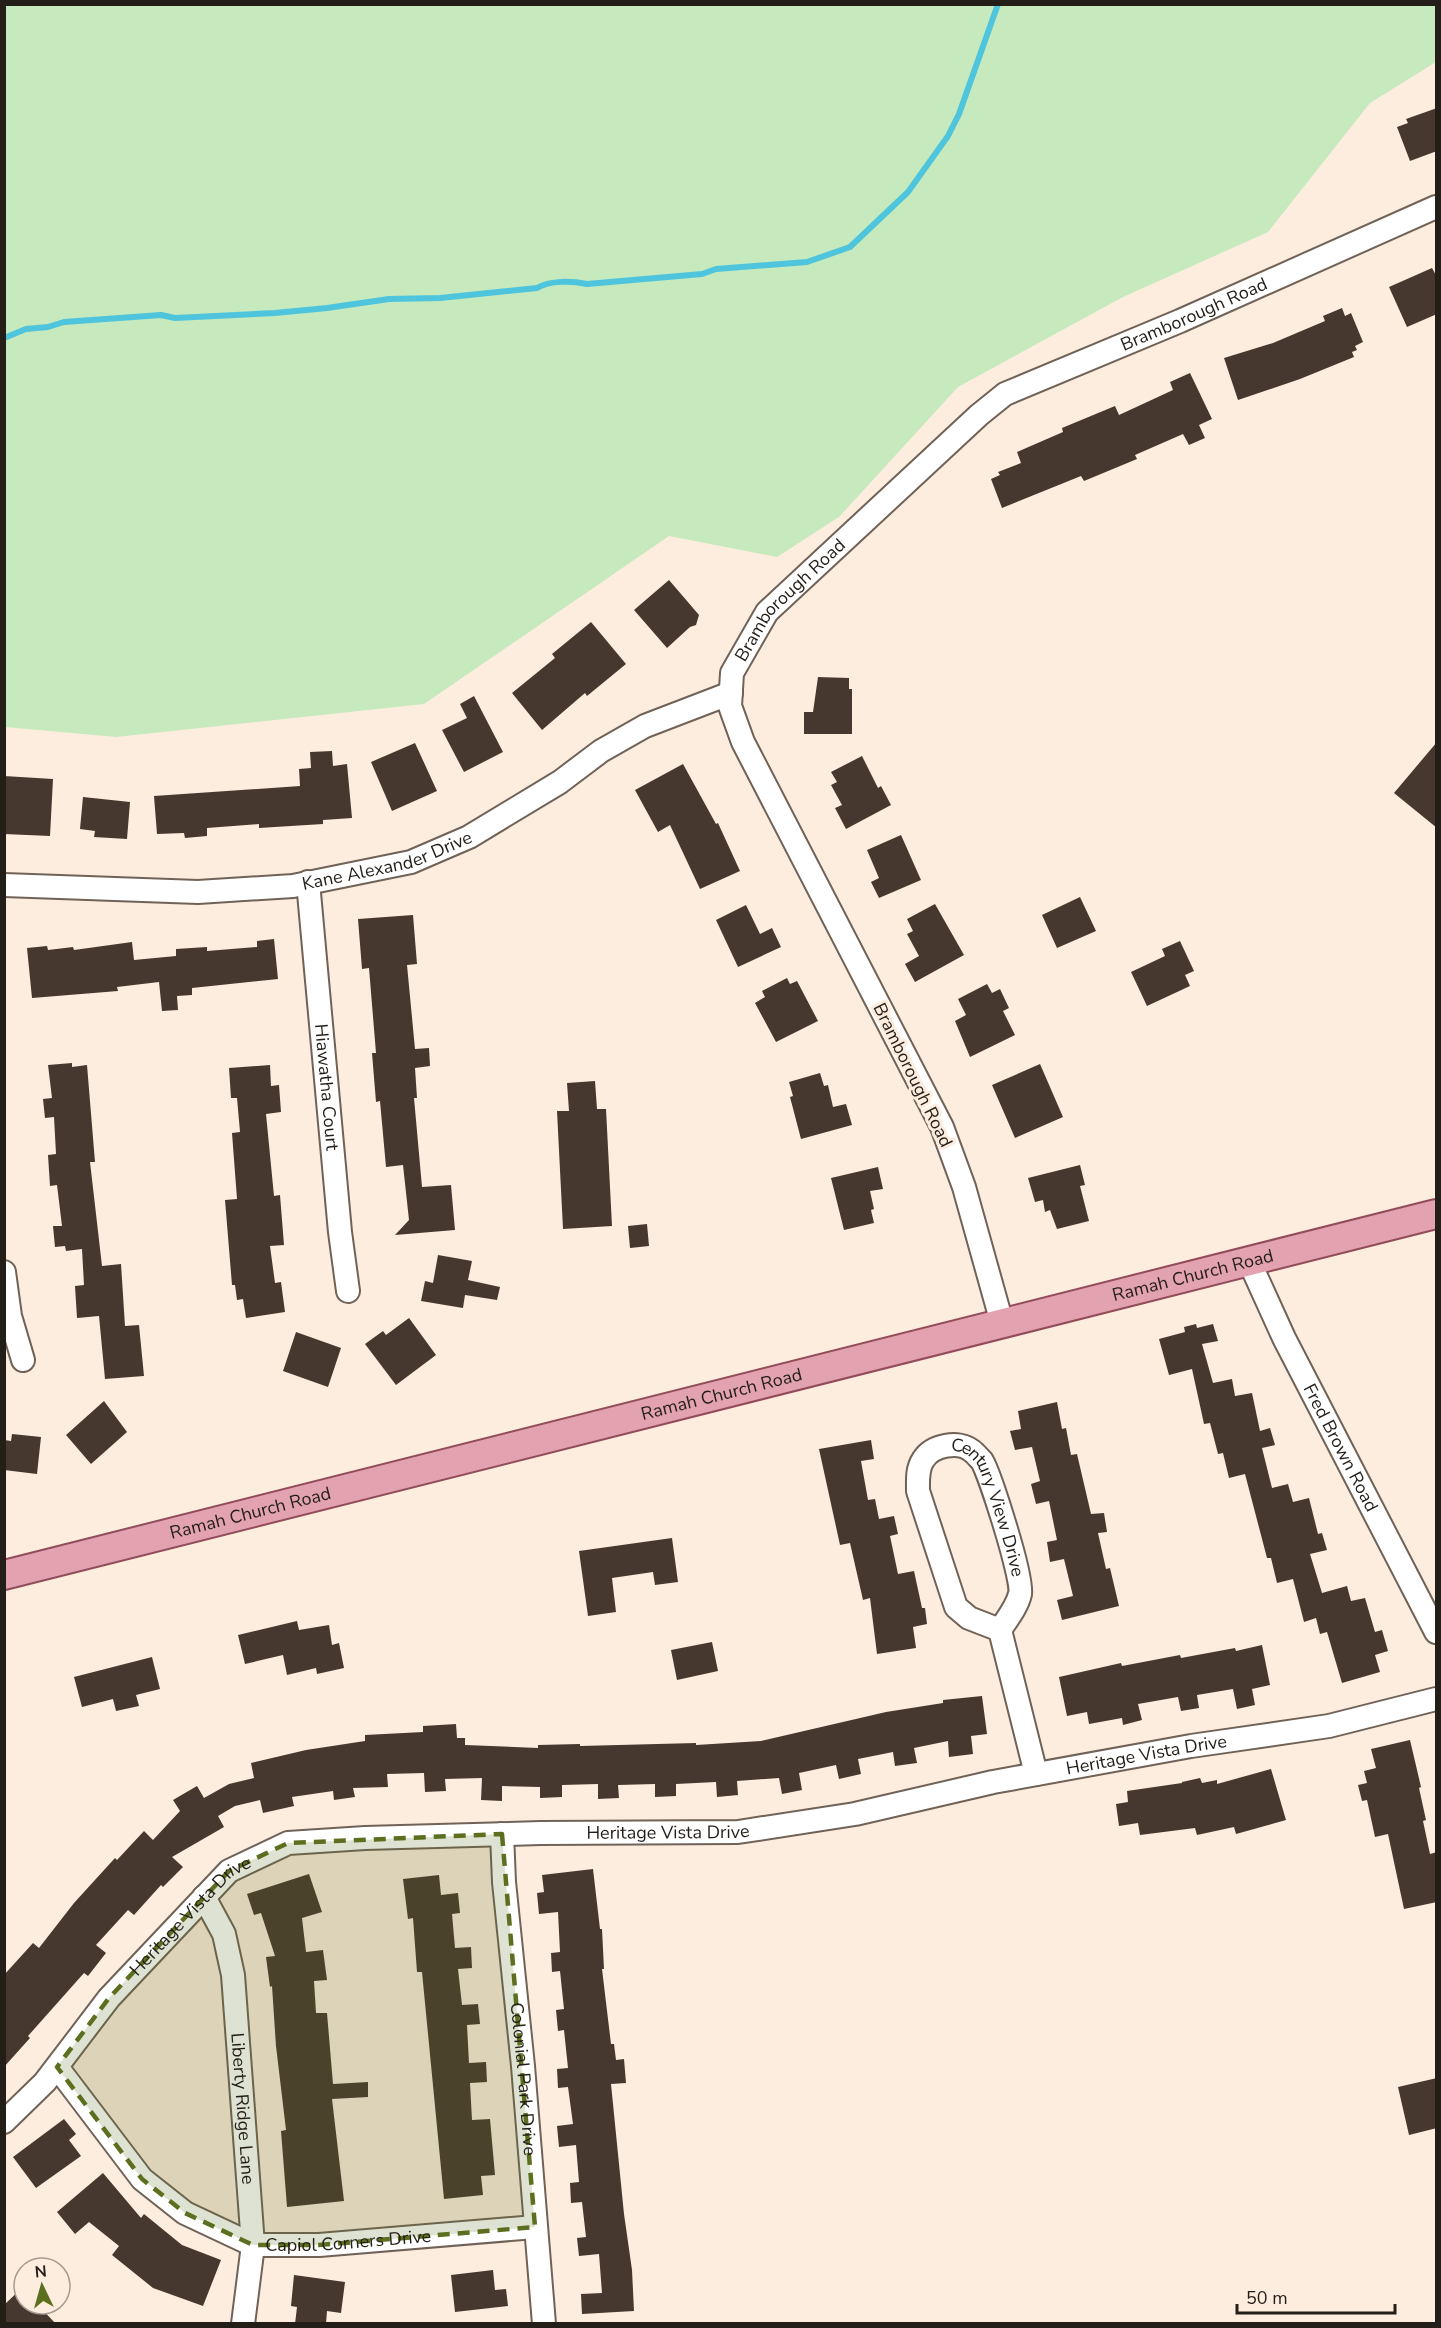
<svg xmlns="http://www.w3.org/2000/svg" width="1441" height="2328" viewBox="0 0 1441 2328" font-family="'Nunito Sans',sans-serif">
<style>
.green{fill:#c6e9be}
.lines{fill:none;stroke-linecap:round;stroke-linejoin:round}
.stream{stroke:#4ec5dc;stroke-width:6}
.building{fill:#47382f}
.minor-casing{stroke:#706257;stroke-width:26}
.major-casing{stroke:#924c59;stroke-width:32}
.minor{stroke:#fff;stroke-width:22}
.major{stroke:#e2a2b0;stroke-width:28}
.marked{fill:#5c6f1e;fill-opacity:0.2;stroke:#5c6f1e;stroke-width:4.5;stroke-dasharray:12 8;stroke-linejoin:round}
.labels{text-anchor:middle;stroke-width:6;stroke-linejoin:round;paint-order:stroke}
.street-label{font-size:18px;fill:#241e19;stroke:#fdeddf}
</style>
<rect width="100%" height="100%" fill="#fdeddf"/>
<path class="green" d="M1436 4V62L1370 103 1268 232 1123 297 958 387 839 517 777 557 669 536 424 704 116 737 5 727V5Z"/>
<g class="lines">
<path class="stream" d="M4 338 26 329 48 327 64 322 161 315 175 318 275 313 327 308 389 299 440 298 537 288C550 280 572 281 587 284L702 274 716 269 807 262 850 247 908 192 948 136 959 114 998 4"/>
</g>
<path class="building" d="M1437 108V151L1410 161 1397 127 1408 123 1406 119Z
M1432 268 1437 277V314L1407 327 1389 287Z
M1342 308 1345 316 1351 313 1363 342 1355 346 1357 350 1352 352 1354 357 1300 379 1238 400 1224 358 1273 343 1325 321 1323 316Z
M1190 373 1212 419 1199 425 1205 438 1189 445 1183 434 1135 455 1137 459 1084 481 1081 476 1002 508 991 479 1000 475 998 472 1021 463 1017 452 1063 432 1062 428 1115 406 1119 415 1173 390 1170 382Z
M669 580 699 615 696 625 690 627 667 648 634 610Z
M591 622 626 664 587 696 585 693 542 730 512 693 555 658 552 654Z
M818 677 849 678V689H852V734H804V712H813Z
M474 696 503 752 464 772 442 730 467 718 460 704Z
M1437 742V828L1394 793Z
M415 743 437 791 392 811 371 762Z
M332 751 333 766 347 764 352 818 323 820V824L259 828V824L207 828V836L185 838 184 833 157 834 154 796 300 786 299 769 311 768 310 752Z
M862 756 878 788 881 786 891 805 846 829 835 808 842 805 831 785 837 782 831 772Z
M683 764 716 824 718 823 740 871 700 889 670 825 658 832 635 790Z
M4 776 53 779 50 836 4 834Z
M83 797 130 802 127 839 94 837 95 831 80 829Z
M901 835 921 880 879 898 871 882 879 878 867 850Z
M1080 897 1096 931 1057 948 1042 915Z
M935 904 964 955 915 982 905 964 919 956 907 934 913 931 907 919Z
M746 905 760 934 772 928 781 947 738 967 716 920Z
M413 915 417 964 407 965 415 1049 429 1048 430 1066 415 1068 417 1098H414L422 1187 451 1185 455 1230 395 1235 409 1220 403 1165 386 1167 380 1101 376 1102 372 1053H376L369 968 362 969 358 919Z
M274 939 278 979 192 988V995L177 996 178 1010 162 1011 159 982 117 987 118 991 32 998 27 948 47 946 48 950 73 947 74 950 132 942 134 960 176 956V949L207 947V951L257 947V941Z
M1180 941 1194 971 1185 975 1190 986 1147 1006 1131 972 1165 956 1162 949Z
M787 978 790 984 797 981 818 1021 776 1042 755 1003 765 997 762 991Z
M987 984 992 993 1000 989 1009 1008 1003 1011 1015 1035 970 1057 955 1021 966 1015 958 999Z
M72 1063V1067L87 1065 95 1162H90L102 1266 121 1264 125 1326 139 1325 144 1376 105 1379 99 1316 77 1318 75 1286 84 1285 82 1249 66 1251 65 1246 55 1247 53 1226H62L57 1185 50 1186 48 1155 56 1154 54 1117 45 1118 43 1099 52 1098 48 1065Z
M1040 1064 1063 1117 1015 1138 992 1085Z
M270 1065 271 1086 279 1085 281 1112 266 1114 274 1196 280 1195 284 1245 270 1246 275 1283 281 1282 285 1312 246 1318 243 1299 237 1300 235 1285H232L225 1200 237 1199 232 1133 240 1132 237 1098H231L229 1068Z
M820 1073 824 1086 828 1085 833 1107 846 1104 852 1125 801 1139 790 1097 793 1096 789 1082Z
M595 1081 597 1109H606L612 1226 563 1229 557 1111H569L567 1083Z
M1080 1165 1085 1185 1080 1186 1089 1221 1057 1229 1050 1210 1045 1212 1043 1200 1035 1202 1028 1178Z
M878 1167 883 1189 870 1191 874 1209 871 1210 874 1223 844 1230 831 1178Z
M647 1224 649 1246 630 1248 628 1226Z
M438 1255 472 1261 468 1280 500 1287 497 1300 465 1295 463 1308 421 1301 425 1281 433 1283Z
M409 1318 436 1355 396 1385 365 1344 383 1331 386 1335Z
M1196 1324 1197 1328 1213 1324 1218 1341 1202 1344 1213 1383 1232 1379 1235 1396 1252 1393 1260 1431 1270 1428 1275 1445 1262 1448 1272 1488 1288 1484 1293 1502 1309 1498 1318 1534 1322 1533 1327 1550 1310 1554 1322 1593 1347 1586 1351 1601 1365 1598 1375 1632 1382 1630 1388 1651 1375 1655 1380 1672 1342 1683 1327 1632 1320 1634 1316 1618 1304 1622 1293 1579 1277 1583 1271 1558H1267L1245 1474 1229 1478 1223 1453 1218 1454 1210 1423 1204 1424 1192 1369 1169 1375 1159 1339 1185 1332 1184 1327Z
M296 1332 341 1348 328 1387 283 1371Z
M104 1401 127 1432 91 1464 66 1435Z
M1057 1402 1062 1429 1066 1428 1071 1455 1077 1454 1091 1514 1104 1513 1107 1532 1098 1533 1106 1569 1110 1568 1119 1606 1062 1620 1057 1600 1073 1596 1064 1559 1050 1562 1047 1542 1057 1540 1049 1501 1036 1504 1031 1484 1040 1481 1032 1447 1015 1450 1010 1431 1021 1429 1018 1411Z
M12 1434 41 1437 37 1474 4 1470V1440L11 1441Z
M871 1440 874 1459 861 1461 868 1500 875 1499 879 1519 894 1516 898 1534 890 1536 898 1574 914 1571 922 1608H925L927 1624 913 1627 916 1648 877 1654 870 1598 863 1600 850 1543 840 1545 819 1449Z
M672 1538 678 1582 655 1585 653 1572 612 1578 616 1612 588 1616 579 1551Z
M297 1621 299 1630 329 1625 332 1645 339 1643 344 1668 317 1674 316 1668 287 1675 283 1655 245 1664 238 1635Z
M712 1642 718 1671 677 1680 671 1650Z
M1262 1645 1270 1685 1252 1689 1255 1705 1237 1709 1233 1689 1197 1695 1199 1708 1181 1711 1178 1697 1138 1704 1142 1720 1123 1725 1122 1718 1089 1724 1087 1712 1067 1716 1059 1677 1121 1663 1122 1666 1180 1655 1181 1658 1235 1648 1236 1651Z
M152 1657 160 1689 136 1695 139 1706 116 1711 113 1699 82 1707 74 1677Z
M982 1696 987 1734 971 1736 973 1754 949 1757 948 1741 914 1748 917 1763 895 1766 893 1752 858 1759 861 1774 839 1779 836 1765 799 1773 802 1790 782 1794 779 1778 737 1781 738 1795 717 1797 716 1782 676 1784V1796L655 1797V1784L618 1785 619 1798 598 1799V1784L562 1785V1797L540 1798V1787L502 1786V1801L481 1800 482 1778 445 1779 446 1791 425 1792 424 1773 387 1774 388 1787 353 1788 355 1797 334 1800 333 1791 292 1797 294 1806 263 1813 260 1800 235 1806 218 1816 224 1827 172 1857 183 1867 163 1887 161 1885 134 1915 128 1910 96 1945 106 1953 88 1976 84 1973 28 2036 30 2038 4 2067V1975L33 1943 39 1948 74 1903 115 1858 117 1860 144 1831 153 1840 180 1811 173 1800 197 1786 204 1798 229 1784 254 1778 251 1763 306 1750 365 1741V1735L423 1732V1726L456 1724 457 1738H465V1745L538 1748V1745L580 1744V1746L696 1743V1745L761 1741 886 1712 943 1703V1700Z
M1410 1740 1421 1787 1419 1788 1426 1820 1423 1821 1430 1854 1437 1852V1902L1404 1909 1388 1834 1375 1837 1367 1800 1362 1801 1358 1785 1367 1783 1364 1771 1376 1768 1371 1749Z
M1271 1769 1286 1820 1236 1834 1234 1827 1197 1835 1195 1828 1140 1835 1138 1823 1119 1826 1116 1804 1128 1802 1127 1791 1182 1783V1782L1200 1778 1202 1783 1217 1780V1784Z
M593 1869 600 1929H602L604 1969H602L611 2044H614L616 2060 624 2059 626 2083 611 2084 624 2214 632 2270 634 2311 582 2314 581 2294 602 2293 599 2254 579 2256 577 2238 586 2237 582 2202 571 2203 570 2183 579 2182 576 2145 559 2147 557 2126 573 2124 568 2087 558 2088 557 2069 568 2068 564 2030 558 2031 556 2010 564 2009 560 1971 552 1972 551 1953 560 1952 558 1912 539 1914 537 1893 544 1892 542 1875Z
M309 1874 322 1912 302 1918 306 1952 323 1950 327 1980 314 1981 316 2013H327L333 2084 368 2082V2097L332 2099 344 2201 287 2207 281 2131 286 2130 276 2046 272 1986 270 1987 266 1957 275 1956 261 1913 254 1915 247 1894Z
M439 1875 441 1895 458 1893 460 1913 452 1914 455 1948 471 1947 472 1968 458 1969 462 2005 478 2004 480 2024 467 2025 469 2063 486 2062 487 2082 470 2083 472 2120 490 2119 495 2175 481 2176 483 2195 444 2199 422 1972H417L413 1918 408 1919 403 1879Z
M1437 2078V2128L1409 2135 1398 2087Z
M64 2119 76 2134 69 2140 81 2156 36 2188 13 2157Z
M103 2173 141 2218 144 2214 182 2245 221 2260 203 2306 153 2288 112 2255 119 2246 89 2222 75 2234 57 2212Z
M493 2270 495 2290 506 2289 508 2306 455 2312 451 2275Z
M294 2275 345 2282 341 2313 327 2311 326 2324H295L297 2307 291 2306Z
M24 2286V2304H37L56 2324H4V2305Z"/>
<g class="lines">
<defs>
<g id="minor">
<path id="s1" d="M308 882 340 1232 348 1291"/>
<path id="s2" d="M4 885 198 892 293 886 411 862 469 837 560 782 601 751 645 726 731 693"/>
<path id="s3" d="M1249 1261 1284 1338 1436 1632"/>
<path d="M4 1272 10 1316 23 1360"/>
<path id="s4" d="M1002 1323 964 1187 942 1127 743 742 730 706 732 673 767 612 979 415 1005 394 1180 321 1436 207"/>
<path id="s5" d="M1000 1630 969 1618 956 1607 918 1491C918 1480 917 1469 923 1460 932 1445 959 1440 972 1451 975 1453 979 1458 982 1461 990 1475 1024 1580 1020 1594 1017 1607 1007 1619 1000 1630L1036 1774"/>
<path id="s6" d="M502 1834 504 1882 523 2066 544 2324"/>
<path id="s7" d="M204 1897 224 1934 233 1975 253 2245 243 2324"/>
<path id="s8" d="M57 2067 142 2179 185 2213 253 2245H319L535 2227"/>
<path id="s9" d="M4 2122 45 2082 109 1998 229 1871 288 1843 365 1838 541 1833 738 1832 855 1814 993 1782 1191 1746 1329 1726 1436 1699"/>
</g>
<g id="major">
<path id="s10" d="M4 1575 1436 1214"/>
</g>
</defs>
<use href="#minor" class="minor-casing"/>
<use href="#major" class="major-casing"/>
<use href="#minor" class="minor"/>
<use href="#major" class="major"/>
</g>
<path class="marked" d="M502 1834 535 2227 319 2245H253L185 2213 142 2179 57 2067 109 1998 229 1871 288 1843Z"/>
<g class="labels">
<g class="street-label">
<text dy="6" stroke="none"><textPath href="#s4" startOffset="1308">Bramborough Road</textPath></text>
<text dy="6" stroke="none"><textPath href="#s4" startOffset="804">Bramborough Road</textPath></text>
<text dy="6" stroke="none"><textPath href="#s2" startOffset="387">Kane Alexander Drive</textPath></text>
<text transform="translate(913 1075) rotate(64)" y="6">Bramborough Road</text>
<text dy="6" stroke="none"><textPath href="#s1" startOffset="206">Hiawatha Court</textPath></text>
<text dy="6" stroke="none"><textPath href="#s10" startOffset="1226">Ramah Church Road</textPath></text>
<text dy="6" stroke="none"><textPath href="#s10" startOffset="740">Ramah Church Road</textPath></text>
<text dy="6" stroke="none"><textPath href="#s3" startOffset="208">Fred Brown Road</textPath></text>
<text dy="6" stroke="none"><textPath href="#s10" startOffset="254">Ramah Church Road</textPath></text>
<text dy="6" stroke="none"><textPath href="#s5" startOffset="316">Century View Drive</textPath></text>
<text dy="6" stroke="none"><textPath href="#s9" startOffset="1269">Heritage Vista Drive</textPath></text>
<text dy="6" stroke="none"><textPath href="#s9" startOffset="783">Heritage Vista Drive</textPath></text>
<text dy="6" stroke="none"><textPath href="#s9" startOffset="279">Heritage Vista Drive</textPath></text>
<text dy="6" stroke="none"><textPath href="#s6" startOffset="246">Colonial Park Drive</textPath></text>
<text dy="6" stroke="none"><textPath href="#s7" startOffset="218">Liberty Ridge Lane</textPath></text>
<text dy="6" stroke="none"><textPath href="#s8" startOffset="366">Capiol Corners Drive</textPath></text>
</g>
</g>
<rect width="1441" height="2328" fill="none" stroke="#241e19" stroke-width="12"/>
<g transform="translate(42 2286) rotate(355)"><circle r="28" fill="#fdeddf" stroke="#a69a90" stroke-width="1.5"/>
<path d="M0-4.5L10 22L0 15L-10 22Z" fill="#5c6f1e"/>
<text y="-9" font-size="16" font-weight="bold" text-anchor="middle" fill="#241e19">N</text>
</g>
<path d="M1237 2304v9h158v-9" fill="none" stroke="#241e19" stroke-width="3"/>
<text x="1246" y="2304" font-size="18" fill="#241e19" stroke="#fdeddf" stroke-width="4.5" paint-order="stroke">50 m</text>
</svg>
